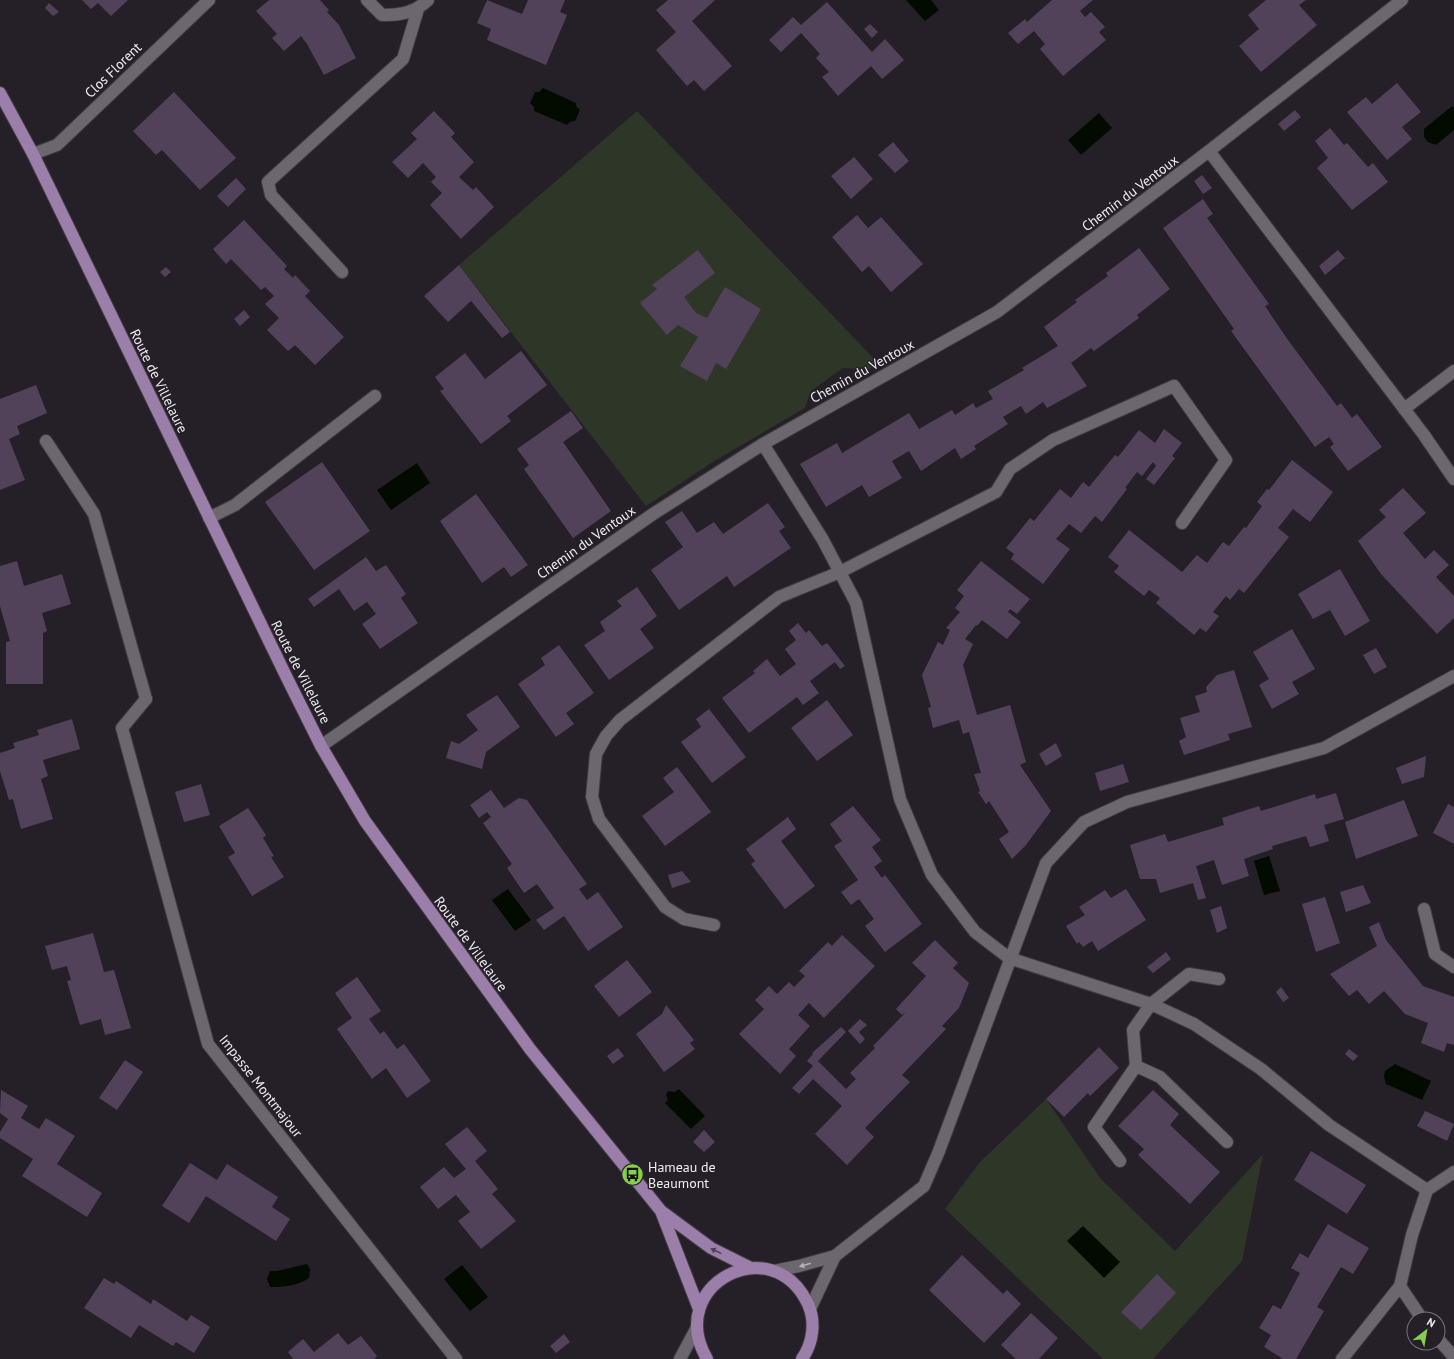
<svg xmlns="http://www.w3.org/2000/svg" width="1454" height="1359" viewBox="0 0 1454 1359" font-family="'PT Sans',sans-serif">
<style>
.green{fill:#2d3627}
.water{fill:#030b00}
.building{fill:#514259}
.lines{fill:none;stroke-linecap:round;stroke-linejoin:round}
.service-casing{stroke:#403c42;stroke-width:14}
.minor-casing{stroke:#403c42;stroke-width:14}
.primary-casing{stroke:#403c42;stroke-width:14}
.service{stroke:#6c666f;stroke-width:12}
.minor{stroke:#6c666f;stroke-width:12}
.primary{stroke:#9b7eaa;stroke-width:12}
.oneway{fill:#4e4156}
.oneway2{fill:#b4b0b6}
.labels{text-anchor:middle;stroke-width:3;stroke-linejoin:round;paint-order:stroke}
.street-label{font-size:14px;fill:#efecf1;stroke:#252028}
.poi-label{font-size:14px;fill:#efecf1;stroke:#252028;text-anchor:start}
</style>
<rect width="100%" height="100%" fill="#252028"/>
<path class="green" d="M637 111 879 364 867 370 843 368 811 391 805 408 716 460 646 506 459 265Z
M1046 1099 1101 1179 1175 1251 1263 1154 1242 1261 1153 1359H1103L945 1209 979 1163Z"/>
<path class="water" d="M906 0H931L939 10 925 21Z
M543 88 576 103V106L580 110 575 121 570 122 567 125 534 111V107L530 103 535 92H539Z
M1452 106 1454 109V130L1436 145 1428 142 1424 137V129Z
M1099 113 1112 128 1081 155 1068 140Z
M417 463 430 483 391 510 377 490Z
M1269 856 1280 891 1264 895 1254 861Z
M508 889 531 920 515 931 492 900Z
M1395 1064 1431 1081 1422 1100 1386 1084 1384 1077 1385 1071Z
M679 1089 705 1116 691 1129 665 1103 668 1100 666 1095 668 1091 675 1092Z
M1083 1226 1120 1262 1104 1278 1067 1241Z
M307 1264 310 1269 309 1278C298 1286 283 1287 270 1287L267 1279 270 1271H277Z
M462 1265 488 1297 470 1311 444 1279Z"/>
<path class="building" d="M82 0H128L111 16 98 3 91 9Z
M269 0H320L329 10 327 12 339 25 356 58 324 75 307 44 301 36 284 51 272 38 277 34 256 11Z
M487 0 522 14 528 0H565L560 12 567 15 546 65 487 40 491 29 477 23Z
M668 0H715L692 21 732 66 704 91 694 80 687 86 656 50 676 32 656 10Z
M1052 0H1093L1080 11 1085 17 1091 12 1105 27 1099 32 1106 40 1063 76 1040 49 1045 44 1034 31 1018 44 1008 33 1025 19 1027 22Z
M1266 0H1306L1299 5 1317 25 1261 72 1239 46 1259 29 1248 15Z
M827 2 872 52 885 39 904 60 882 79 871 66 838 96 822 77 829 72 816 58 820 54 801 33 781 52 769 40 793 17 801 25Z
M49 3 59 12 53 16 45 8Z
M870 24 878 32 872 38 864 29Z
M1397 83 1421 112 1402 127 1412 139 1387 160 1347 112 1366 97 1372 104Z
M174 92 236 158 200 190 162 150 156 155 133 131Z
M1295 110 1301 117 1284 131 1278 124Z
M434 111 455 133 451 137 474 162 459 177 473 190 476 187 494 207 461 239 430 205 442 193 431 182 436 177 423 163 408 178 392 162 417 139 411 133Z
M1330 128 1344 145 1347 143 1368 167 1373 163 1388 182 1352 210 1317 168 1328 158 1315 141Z
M893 142 909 161 895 173 878 155Z
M854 157 873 179 851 199 831 176Z
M1202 175 1212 188 1203 194 1194 181Z
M236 178 246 189 228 207 217 196Z
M1203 199 1213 214 1207 218 1269 304 1265 306 1288 340 1337 406 1341 403 1352 418 1357 414 1382 447 1348 471 1330 447 1334 444 1329 437 1315 447 1231 331 1234 329 1163 228Z
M857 215 868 228 881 217 923 264 891 292 869 266 862 272 832 237Z
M244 220 287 266 284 269 293 278 295 275 310 291 305 296 344 337 315 365 295 345 288 351 267 330 279 318 265 304 274 296 265 287 261 290 231 259 226 264 213 249Z
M1139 248 1170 289 1137 315 1139 318 1094 351 1091 348 1071 363 1087 386 1047 408 1043 402 1026 414 1021 406 1003 417 1008 424 974 446 976 449 961 459 955 448 921 471 909 451 892 461 902 478 869 497 862 485 826 507 800 464 837 443 842 453 909 413 919 429 952 410 955 415 973 403 976 408 993 399 988 391 1024 370 1022 368 1058 346 1044 327 1077 302 1075 300 1108 276 1106 273Z
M698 250 715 273 684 297 696 313 707 318 725 287 761 309 726 369 716 363 707 381 680 366 698 337 678 325 667 335 640 303 657 289 652 285Z
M1338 250 1345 258 1325 275 1319 266Z
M459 265 510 332 502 338 471 301 448 322 424 296Z
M166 267 171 272 165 277 160 272Z
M244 310 250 317 240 326 234 319Z
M521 351 547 385 507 416 511 421 481 444 440 391 444 389 435 377 465 353 485 379Z
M36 385 47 413 17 426 20 434 9 439 25 480 0 490V399Z
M571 411 583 428 563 442 611 511 573 538 524 469 529 465 517 449Z
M1164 429 1182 443 1172 456 1175 458 1154 485 1146 479 1156 466 1153 462 1142 476 1137 472 1125 488 1127 489 1102 522 1095 516 1081 533 1069 524 1056 539 1070 549 1043 584 1011 559 1014 554 1006 548 1030 518 1034 521 1060 489 1071 498 1083 482 1089 487 1115 455 1118 457 1139 430 1155 443Z
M1292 460 1333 492 1310 522 1293 509 1278 528 1289 537 1244 593 1239 589 1230 600 1226 596 1213 612 1219 616 1206 632 1200 628 1194 635 1156 603 1160 598 1149 590 1144 596 1114 572 1119 566 1108 557 1129 530 1182 572 1197 555 1207 563 1223 542 1229 546 1244 527 1246 528 1262 506 1257 502 1267 489 1269 490Z
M322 462 370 531 314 570 265 502Z
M1403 488 1426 513 1403 533 1425 559 1434 550 1449 565 1436 577 1454 596V618L1437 634 1381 574 1358 541 1386 517 1379 510Z
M476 494 528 565 511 577 504 567 482 583 440 521Z
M768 503 785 527 779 531 791 548 734 587 727 576 679 610 651 570 683 547 665 522 682 511 697 533 714 522 723 534Z
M366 557 376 571 386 565 406 594 401 598 418 623 380 649 362 624 376 614 367 602 354 611 339 589 314 607 308 599Z
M17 561 24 586 62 574 71 604 42 613 47 631 43 633V684H6V642L10 641 0 606V566Z
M981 561 1030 599 1017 614 1010 609 1008 612 1021 622 1007 639 982 620 977 626 976 625 965 639 973 644 963 665 977 715 1010 705 1026 762 1020 765 1051 811 1026 845 1012 859 999 839 1009 832 989 801 986 804 978 792 980 791 974 774 981 773 969 732 963 734 959 720 933 728 928 708 931 707 922 675 938 642 943 645 950 630 946 628 960 612 955 608 964 596 957 590Z
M1340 569 1370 621 1345 636 1330 610 1313 619 1298 594Z
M637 587 657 616 640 629 654 648 609 680 584 645 605 631 600 622 622 606 617 601Z
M798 623 806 633 809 630 822 646 827 643 845 666 840 669 835 662 810 681 819 693 803 705 797 697 749 733 722 698 755 673 753 671 767 659 780 676 796 664 785 649 796 640 789 631Z
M1292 629 1315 669 1292 682 1299 694 1272 709 1259 685 1269 679 1253 652Z
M559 645 594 693 566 713 574 724 556 737 518 684 545 665 541 658Z
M1376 648 1387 667 1374 674 1363 655Z
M1234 670 1252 727 1228 734 1230 740 1184 755 1179 741 1186 737 1180 718 1200 712 1195 696 1207 692 1206 687 1217 675Z
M497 695 520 727 486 752 482 769 446 758 451 741 459 744 478 730 466 715Z
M827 700 853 735 817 761 791 728Z
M709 709 746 757 712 783 681 742 701 727 696 719Z
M72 719 80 749 43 760 48 776 41 779 53 819 21 829 13 799 9 800 0 771V753L15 748 13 743 39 735 37 730Z
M1056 743 1062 756 1046 766 1039 754Z
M1426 756 1424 777 1402 784 1396 768Z
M1123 764 1129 782 1100 791 1095 773Z
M677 767 711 812 665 846 642 816 674 792 663 778Z
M201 784 210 815 184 822 175 792Z
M491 790 504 808 519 798 527 800 587 884 579 889 587 900 598 892 623 927 588 951 564 916 544 930 536 920 554 908 537 884 524 893 507 868 512 864 483 823 491 817 487 812 479 818 470 805Z
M1336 793 1344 819 1324 825 1329 841 1310 847 1306 836 1272 846 1273 849 1244 859 1249 876 1222 885 1214 860 1196 866 1206 898 1198 900 1193 883 1160 893 1156 879H1140L1130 845 1165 834 1168 842 1224 825 1222 818 1259 806 1261 811 1315 794 1316 799Z
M1404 800 1418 836 1356 859 1345 822Z
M1448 804 1454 807V844L1433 833Z
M853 806 881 840 872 847 882 861 874 867 882 878 885 875 922 924 885 952 865 926 874 919 859 899 851 905 841 892 858 880 834 846 842 841 830 824Z
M248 808 266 835 263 838 274 856 271 857 284 877 252 896 228 857 235 853 219 826Z
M788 817 796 829 781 841 815 886 785 909 751 864 755 861 746 849Z
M682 871 691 882 672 888 668 875Z
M1363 885 1371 903 1346 912 1340 892Z
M1126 889 1146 920 1098 951 1092 941 1083 947 1079 942 1077 944 1066 926 1085 915 1079 907 1105 890 1111 898Z
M1325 897 1340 943 1316 952 1302 904Z
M1221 906 1227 928 1217 933 1210 910Z
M1379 922 1386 940 1423 986 1454 997V1045L1447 1043 1444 1052 1421 1043 1428 1023 1405 1014 1384 991 1369 1004 1357 990 1349 996 1330 974 1377 946 1369 927Z
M93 933 104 972 114 970 131 1028 105 1035 101 1019 80 1025 67 981 71 980 67 966 52 970 45 946Z
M842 935 875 966 824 1018 809 1003 798 1015 810 1026 789 1049 796 1056 780 1074 739 1034 764 1009 755 1000 769 986 777 994 789 982 794 987 805 976 799 971 828 942 832 946Z
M935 940 958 963 953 968 969 983 959 1008 942 1026 946 1029 902 1075 910 1082 865 1128 874 1137 847 1165 815 1134 842 1106 813 1079 799 1094 792 1088 813 1066 807 1061 813 1054 812 1053 841 1027 846 1032 818 1061 846 1089 856 1079 850 1073 875 1048 873 1046 906 1012 902 1015 896 1009 926 976 912 963Z
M1166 952 1171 959 1153 973 1147 967Z
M627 960 652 992 619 1017 594 986Z
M357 977 381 1011 369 1019 380 1034 384 1031 397 1049 404 1044 431 1081 407 1098 386 1068 372 1079 337 1029 352 1018 335 993Z
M1281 987 1289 998 1283 1002 1276 992Z
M666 1005 694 1040 690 1043 695 1049 664 1072 636 1034 662 1014Z
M860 1019 867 1025 859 1032 865 1039 860 1044 848 1031Z
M1099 1047 1119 1068 1090 1096 1088 1093 1064 1117 1046 1099Z
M618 1048 624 1056 613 1064 607 1056Z
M1349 1049 1358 1056 1353 1061 1345 1054Z
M125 1060 143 1072 117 1110 99 1098Z
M1 1090 28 1106 21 1118 39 1129 46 1118 75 1136 57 1164 102 1193 87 1217 22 1176 33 1159 0 1138V1132L8 1119 0 1113Z
M1153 1090 1179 1114 1170 1125 1220 1172 1190 1204 1138 1155 1144 1149 1118 1126Z
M1425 1111 1454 1124 1447 1141 1417 1126Z
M467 1127 487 1151 475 1161 498 1189 492 1194 516 1221 481 1249 458 1221 470 1212 456 1195 438 1209 420 1187 444 1167 454 1178 466 1169 445 1144Z
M704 1130 715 1142 704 1152 693 1142Z
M1311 1151 1366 1185 1347 1214 1294 1180Z
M190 1163 217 1180 227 1164 278 1197 272 1207 290 1219 276 1241 206 1196 189 1223 162 1206Z
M1328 1224 1369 1248 1353 1274 1341 1267 1317 1307 1324 1311 1296 1359H1283L1264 1347 1271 1335 1259 1328 1273 1305 1281 1309 1300 1273 1291 1268 1300 1253 1308 1258Z
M962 1255 1003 1294 1007 1290 1021 1304 984 1343 929 1290Z
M1157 1274 1176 1293 1141 1330 1121 1312Z
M104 1278 114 1284 116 1281 151 1304 153 1299 187 1321 191 1315 210 1327 194 1353 176 1342 173 1346 139 1325 131 1338 84 1308Z
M1031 1313 1058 1338 1039 1359H1016L1001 1345Z
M338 1333 348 1345 361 1336 377 1356 374 1359H293L288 1352 303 1339 314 1352Z
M564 1334 570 1342 556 1353 550 1346Z"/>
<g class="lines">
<defs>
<path id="service" d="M342 272 271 195 268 182 403 59 418 9
M46 441 94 514 146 699
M209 518 235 505 375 396
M1136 1066 1160 1077 1227 1142
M1120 1161 1094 1127 1136 1066 1133 1030 1151 1004 1189 974 1219 979"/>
<path id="minor" d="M367 0 382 15C401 15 414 13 428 0
M1209 151 1424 435 1454 479
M33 154 57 145 209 0
M1404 409 1454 371
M763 444 823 540 856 603 900 799 932 875 975 932 1009 958 1151 1004 1194 1024 1261 1069 1329 1125 1427 1190
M146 699 122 728 208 1044 456 1359
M321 746 653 514 763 444 997 312 1209 151 1402 0
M1424 909 1435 954 1454 967
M714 925 684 919 665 907 599 819 592 797 596 754 606 736 620 720 779 597 840 572 996 492 1010 469 1053 440 1174 386 1226 460 1182 523
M774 1271 799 1266 835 1256 924 1186 939 1151 1046 863 1084 822 1127 802 1324 748 1454 676
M810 1309 835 1256
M1422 1319 1400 1286 1412 1235 1427 1190 1454 1172
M1438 1339 1454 1357
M680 1359 696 1329
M1342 1359 1400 1286"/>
<path id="primary" d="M0 93 33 154 287 678 321 746 365 821 530 1049 661 1211 711 1248 751 1268
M661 1211 699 1309
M707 1359C664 1285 772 1228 808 1304 816 1322 813 1343 802 1359"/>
</defs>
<use href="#service" class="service-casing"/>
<use href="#minor" class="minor-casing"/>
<use href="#primary" class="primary-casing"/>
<use href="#service" class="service"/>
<use href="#minor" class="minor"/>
<use href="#primary" class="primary"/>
</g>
<defs><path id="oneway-solid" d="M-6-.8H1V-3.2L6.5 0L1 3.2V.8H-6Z"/></defs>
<use class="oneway" href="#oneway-solid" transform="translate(716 1251) rotate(-154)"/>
<use class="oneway2" href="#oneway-solid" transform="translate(805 1265) rotate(164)"/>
<defs>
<symbol id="bus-disc" viewBox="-11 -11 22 22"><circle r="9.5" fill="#87cf4a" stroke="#252028"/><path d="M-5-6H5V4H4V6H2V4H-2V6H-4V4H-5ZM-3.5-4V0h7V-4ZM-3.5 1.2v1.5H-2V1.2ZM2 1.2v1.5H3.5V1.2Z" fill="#111"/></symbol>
</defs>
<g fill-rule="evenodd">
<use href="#bus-disc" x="620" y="1162" width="25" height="25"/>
</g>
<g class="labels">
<g class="street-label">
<text transform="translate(113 70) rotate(-44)" y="5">Clos Florent</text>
<text transform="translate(1130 193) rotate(-37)" y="5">Chemin du Ventoux</text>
<text transform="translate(862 371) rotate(-29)" y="5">Chemin du Ventoux</text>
<text transform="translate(159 381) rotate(64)" y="5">Route de Villelaure</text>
<text transform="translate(586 542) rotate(-35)" y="5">Chemin du Ventoux</text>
<text transform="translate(301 672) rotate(63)" y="5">Route de Villelaure</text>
<text transform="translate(471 944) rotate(54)" y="5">Route de Villelaure</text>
<text transform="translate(261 1086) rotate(52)" y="5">Impasse Montmajour</text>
</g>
<g class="poi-label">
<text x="648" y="1172">Hameau de<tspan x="648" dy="16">Beaumont</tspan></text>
</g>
</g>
<g transform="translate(1426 1331) rotate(31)"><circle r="19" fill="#252028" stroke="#767278"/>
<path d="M0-3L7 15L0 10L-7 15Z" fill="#87cf4a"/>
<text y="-6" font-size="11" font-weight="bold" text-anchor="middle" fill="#efecf1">N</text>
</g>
</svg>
